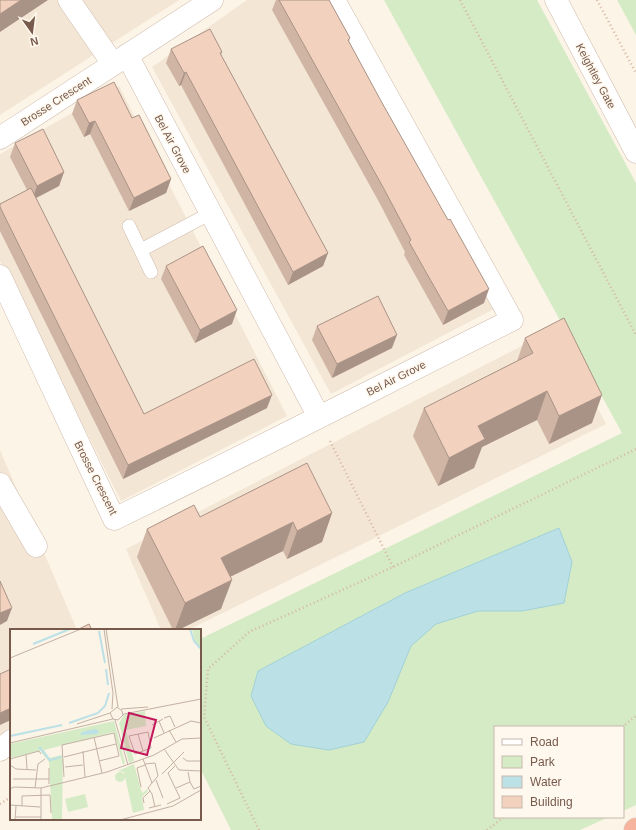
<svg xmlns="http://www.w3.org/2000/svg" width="636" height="830" viewBox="0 0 636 830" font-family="Helvetica,sans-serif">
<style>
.residential{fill:#f4e6d5}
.green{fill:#d5ebc5}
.water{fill:#bbe1e7;stroke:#a1d1d8}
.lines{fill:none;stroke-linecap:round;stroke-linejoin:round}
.lane-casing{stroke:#cfbbad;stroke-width:14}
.street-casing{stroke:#cfbbad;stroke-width:23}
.highway-casing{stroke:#d9d1cd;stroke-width:23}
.path{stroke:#d7b6a1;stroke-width:2.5;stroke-dasharray:1 3;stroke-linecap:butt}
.lane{stroke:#fff;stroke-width:13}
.street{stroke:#fff;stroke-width:22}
.highway{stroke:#f6b49e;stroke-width:22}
.wall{fill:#d0b5a4}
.shaded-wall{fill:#a99386}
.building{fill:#f2d2bf;stroke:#a99386}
.labels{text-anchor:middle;stroke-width:3;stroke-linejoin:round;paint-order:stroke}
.street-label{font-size:11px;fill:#775a4b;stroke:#fff8ee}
.inset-river{fill:none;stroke:#bbe1e7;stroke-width:2}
.inset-road{fill:none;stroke:#c3b1a4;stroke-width:1}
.view{fill:#c2185b;fill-opacity:0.15;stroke:#c2185b;stroke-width:2}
.inset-edge{fill:none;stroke:#775a4b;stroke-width:2}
</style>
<rect width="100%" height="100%" fill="#fcf4e7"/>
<path class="residential" d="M0 0H179L0 115Z
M247 0H325L494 309 331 394 152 67Z
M119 86 287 416 121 501 0 261V154Z
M555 329 606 424 188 630H161L126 549Z
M0 450 77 630H11V728L0 736Z"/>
<path class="green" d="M384 0H537L636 183V805L623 811V727H495V817H609L580 830H231L200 768V639L622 433Z
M617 0H636V35Z"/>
<path class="water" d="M559 528 572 562 564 603 522 611H478L436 624 411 646 388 702 364 742 329 750 291 744 266 726 251 696 258 671 405 593Z"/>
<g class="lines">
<defs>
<path id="lane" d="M129 226 151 272
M141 250 211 213"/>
<path id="street" d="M69 0 113 64
M556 0 636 152
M127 55 319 417
M0 138 212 0
M0 276 114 519C248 454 380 386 512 320L334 0
M0 484 36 546
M0 750 11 741"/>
<path id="highway" d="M635 830 636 829"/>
</defs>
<use href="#lane" class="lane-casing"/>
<use href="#street" class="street-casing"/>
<use href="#highway" class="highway-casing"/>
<path class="path" d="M460 0 636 335
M597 0 636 73
M330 441 393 567
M622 727 636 716
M0 804 11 797
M259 830 204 717 208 669 249 632 393 567 636 449
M487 830 504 817"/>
<use href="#lane" class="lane"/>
<use href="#street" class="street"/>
<use href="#highway" class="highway"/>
</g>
<path class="wall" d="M276 0H329L350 38 349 42 484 303 443 325 404 255 405 252 379 202 272 10Z
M171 49 222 52 221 55 328 253 323 266 288 285 181 85 179 86 166 63Z
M77 100 132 118 171 179 166 193 129 211 90 134 84 137 72 114Z
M15 143 64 172 59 186 36 198 144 414 267 408 123 479 0 231V204L27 190 10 157Z
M166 266 232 324 195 343 161 279Z
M317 326 392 348 332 378 312 340Z
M525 338 592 423 549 444 537 420 482 447 474 468 438 486 413 436 424 408 517 361Z
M332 513 322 542 287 559 283 551 230 577 221 609 178 630H173L137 557 147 529 200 517Z"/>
<path class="shaded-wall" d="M21 0H48L0 32V14Z
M186 72 181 85 179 86 184 73Z
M95 121 90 134 84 137 89 123Z
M64 172 59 186 32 200 37 186Z
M171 179 166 193 129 211 134 198Z
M328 253 323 266 288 285 293 272Z
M489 289 484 303 443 325 448 311Z
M237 310 232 324 195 343 200 330Z
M397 335 392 348 332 378 337 364Z
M547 391 537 420 482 447 474 468 438 486 449 458 478 426Z
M272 395 267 408 123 479 128 465Z
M602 395 592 423 549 444 559 416Z
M332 513 322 542 287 559 297 531Z
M293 522 283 551 211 586 221 558Z
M232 580 221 609 178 630H175L185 603Z
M12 608 7 621 0 625V613Z
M11 708V720L0 725V713Z"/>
<path class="building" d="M0 0H21L0 14Z
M279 0H329L350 38 348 40 381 101 448 220 450 219 489 289 448 311 409 242 411 240 384 189Z
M210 29 222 52 220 53 328 253 293 272 186 72 184 73 171 49Z
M114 82 132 118 139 115 171 179 134 198 95 121 89 123 77 100Z
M43 129 64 172 37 186 15 143Z
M31 188 144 414 254 359 272 395 128 465 0 207V204Z
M203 246 237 310 200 330 166 266Z
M378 296 397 335 337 364 317 326Z
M564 318 602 395 559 416 547 391 478 426 485 439 449 458 424 408 533 353 525 338Z
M307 463 332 513 297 531 293 522 221 558 232 580 185 603 147 529 194 505 200 517Z
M0 581 12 608 0 613Z
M89 624 92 630H77Z
M11 669V708L0 713V674Z"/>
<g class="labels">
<g class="street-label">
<text transform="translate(596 76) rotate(62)" y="4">Keightley Gate</text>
<text transform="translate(56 101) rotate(-33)" y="4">Brosse Crescent</text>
<text transform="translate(173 144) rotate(62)" y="4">Bel Air Grove</text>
<text transform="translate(396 378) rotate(-27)" y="4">Bel Air Grove</text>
<text transform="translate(96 478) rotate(63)" y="4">Brosse Crescent</text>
</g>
</g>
<g transform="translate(10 629)">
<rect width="191" height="191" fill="#fcf4e7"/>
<path d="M182 0H191V19L185 13ZM135 82 136 97 116 101 124 132 119 134 109 94 114 86ZM104 92 115 134 113 136 104 103 34 121 39 129 52 126 53 129 52 191H42L39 133 31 123 33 121 0 129V115ZM124 135 131 161 133 164 137 160 138 162 132 168 134 181 123 184 114 143 108 142ZM105 148a5 5 0 1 1 10 0a5 5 0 1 1-10 0ZM75 165 78 178 58 183 55 170Z" fill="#d5ebc5"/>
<path d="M85 100 89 102 87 105 70 106 72 103Z" fill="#bbe1e7"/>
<path class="inset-river" d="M180 0 184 12 191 20M89 2 95 34M23 15 60 0M96 40 98 56M59 94 88 84 95 77 99 64M0 107 52 96M29 118 40 131 51 128"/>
<path class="inset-road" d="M94 0 103 64 102 80M96 0 108 78M0 29 71 0M111 80 138 78M113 86 112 82 107 78 100 84 103 90 108 91 114 85 191 70M154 89 160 87 165 98M105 91 118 136M149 92 154 104M67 95 100 84M142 96 153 90M159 101 166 113M138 103 141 119 125 125 119 107ZM128 105 133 122M84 108 92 144M144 109 181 92 191 94M0 114 103 90M154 120 169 141 191 142M73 122 75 148M16 126 17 140M54 128 106 115M173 129 177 132H191M0 130 29 122 31 125M133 130 142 154 138 159 142 165 145 178M135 135 145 134 148 147 142 154M0 136 6 140 26 141M55 138 73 136M39 139V155M152 145 174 123M54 148 52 116 104 104 109 127 89 132M3 150H39M146 151 153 169M180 153 184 160 191 157M131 158 127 139 135 136M25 159 28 135 35 130M31 159V191M166 159 180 153 178 143M0 160 4 158 31 159 97 143 144 126 172 110 191 109M134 174 133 169 140 162M157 175 170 169 158 144 165 137M0 176 30 178M12 177V167L40 166 41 184M139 179 151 176M6 188H31M5 191 6 177M110 191 163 177 191 161"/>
<path class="view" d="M119 84 146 91 137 126 111 119Z"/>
<rect width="191" height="191" class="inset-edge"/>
</g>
<rect x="494" y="726" width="130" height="92" fill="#fff8ee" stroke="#c9b9ad"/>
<rect x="502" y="739" width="20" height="6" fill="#ffffff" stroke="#c9b9ad"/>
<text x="530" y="746" font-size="12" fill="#775a4b">Road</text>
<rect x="502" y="756" width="20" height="12" fill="#d5ebc5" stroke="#c9b9ad"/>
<text x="530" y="766" font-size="12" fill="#775a4b">Park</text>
<rect x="502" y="776" width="20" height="12" fill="#bbe1e7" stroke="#c9b9ad"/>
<text x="530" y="786" font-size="12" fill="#775a4b">Water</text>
<rect x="502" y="796" width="20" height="12" fill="#f2d2bf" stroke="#c9b9ad"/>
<text x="530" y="806" font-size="12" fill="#775a4b">Building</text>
<g transform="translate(32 32) rotate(166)" stroke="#fff8ee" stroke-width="3" paint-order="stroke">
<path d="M0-3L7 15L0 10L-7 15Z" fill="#775a4b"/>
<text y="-6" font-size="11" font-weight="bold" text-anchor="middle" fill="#775a4b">N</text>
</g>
</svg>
